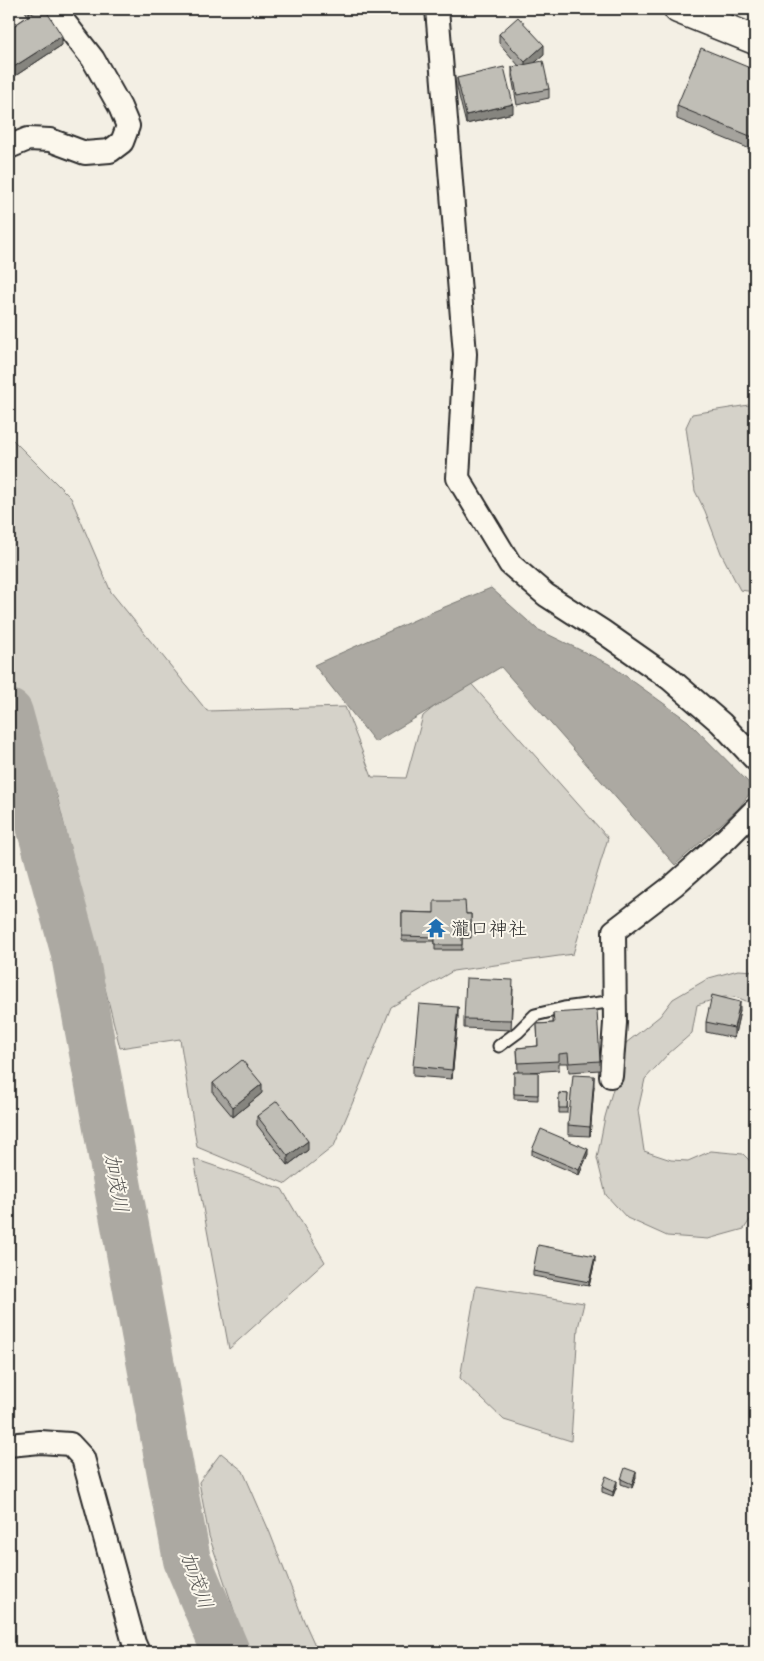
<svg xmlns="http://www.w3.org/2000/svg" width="764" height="1661" viewBox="0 0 764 1661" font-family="'Patrick Hand','Klee One',sans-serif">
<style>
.green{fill:#d5d2c9;stroke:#807e7a}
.water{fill:#aca9a2;stroke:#787772}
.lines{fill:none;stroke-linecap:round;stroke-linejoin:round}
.river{stroke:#aca9a2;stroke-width:48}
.lane-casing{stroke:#2b2b2b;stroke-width:15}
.street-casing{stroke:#2b2b2b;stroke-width:26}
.primary-casing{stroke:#2b2b2b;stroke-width:31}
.lane{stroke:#fbf7ec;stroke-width:11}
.street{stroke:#fbf7ec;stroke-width:22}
.primary{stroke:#fbf7ec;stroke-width:28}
.wall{fill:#a5a39d;stroke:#2b2b2b}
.shaded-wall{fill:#86857f;stroke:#2b2b2b}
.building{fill:#c0beb6;stroke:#2b2b2b}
.labels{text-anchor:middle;stroke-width:4;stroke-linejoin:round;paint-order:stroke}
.poi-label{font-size:19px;fill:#2b2b2b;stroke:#fbf7ec;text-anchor:start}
.water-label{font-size:20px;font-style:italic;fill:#585755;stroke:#fbf7ec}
</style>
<rect width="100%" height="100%" fill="#f3efe4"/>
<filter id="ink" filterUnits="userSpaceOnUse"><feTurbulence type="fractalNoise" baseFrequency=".02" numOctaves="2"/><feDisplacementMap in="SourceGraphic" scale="10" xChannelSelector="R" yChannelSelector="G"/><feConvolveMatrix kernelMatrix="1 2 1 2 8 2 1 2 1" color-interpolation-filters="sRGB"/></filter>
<g filter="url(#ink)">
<path class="green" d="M755 404V592L740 590 721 553 705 511 695 491 686 427 692 414Z
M9 436 71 498 111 592 207 711 345 707 372 777 406 778 423 716 467 679 608 838 573 954 453 971 391 1007 361 1083 334 1146 286 1184 197 1147 180 1039 120 1048 57 796 9 676Z
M738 970 755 971V1006C731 991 722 997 697 1005L692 1033 668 1054 645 1079 638 1110 644 1151 671 1160 688 1161 711 1151 743 1154 755 1166V1212L744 1229 708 1239 667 1236 627 1218 606 1195 597 1158 605 1117 626 1043 660 1016 673 999 709 978Z
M194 1159 282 1189 325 1262 229 1349Z
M476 1286 584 1303 578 1328 571 1441 504 1420 460 1378Z
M221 1453 243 1471 270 1533 304 1621 318 1652H248L209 1536 199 1482Z"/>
<path class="water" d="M491 588 537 629 609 664 688 721 754 788 738 809 675 865 501 667 375 742 314 665 430 613Z"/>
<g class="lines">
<path class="river" d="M9 713 74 950 187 1560 226 1652"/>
<defs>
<path id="lane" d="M499 1046 518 1032 535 1015 564 1008 615 1001"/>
<path id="street" d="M437 9 465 354 458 478 510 564 546 595 602 631 669 678 721 723 755 759
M9 147 28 139 50 140 85 153 110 151 122 142 128 126 120 107 93 59 54 9
M611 1076 615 1023 614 931 674 885 726 839 755 810
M9 1445 40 1442 70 1444 83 1458 134 1643 138 1652"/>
<path id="primary" d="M678 9 755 40"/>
</defs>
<use href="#lane" class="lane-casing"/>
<use href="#street" class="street-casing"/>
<use href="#primary" class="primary-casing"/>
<use href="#lane" class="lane"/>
<use href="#street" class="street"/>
<use href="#primary" class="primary"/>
</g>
<path class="wall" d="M24 9H45L62 45 9 80V29L28 16Z
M499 34 544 55 534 63 549 89V98L517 105 512 77V67L519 66 499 43Z
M755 70V151L677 119V106Z
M457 78 513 113 466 124 457 88Z
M402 912 471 914V938H462V950H435V941H402Z
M513 989 511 1030 464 1028V1019Z
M740 1011 734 1038 706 1032V1022Z
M553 1013 600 1061V1070L569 1072 568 1063H559V1070L530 1072H538V1100L514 1099V1072H518L517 1048 538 1046 537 1024 553 1023Z
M458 1016 452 1079 413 1076V1066Z
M213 1083 262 1093 233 1117 213 1093Z
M594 1086 590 1136 568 1135V1125Z
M559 1093 568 1094 567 1113H559Z
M257 1116 308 1150 288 1165 257 1125Z
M532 1150 588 1154 579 1175 532 1155Z
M595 1261 589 1286 533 1276V1271Z
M636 1477 632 1488 621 1484V1479Z
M617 1485 613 1496 602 1492V1487Z"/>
<path class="shaded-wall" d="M35 9H43L29 17V12Z
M62 36V45L9 80V70Z
M544 45V55L525 71V62Z
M513 104V113L466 124V115Z
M740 1002V1011L734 1038V1028Z
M458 1007V1016L452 1079V1070Z
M594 1076V1086L590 1136V1127Z
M262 1084V1093L233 1117V1107Z
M308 1141V1150L288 1165V1156Z
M588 1149V1154L579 1175V1170Z
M595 1256V1261L589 1286V1282Z
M636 1472V1477L632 1488V1484Z
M617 1481V1485L613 1496V1492Z"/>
<path class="building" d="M27 9H35L29 12Z
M39 9H45L62 36 9 70V29Z
M518 17 544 45 525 62 499 34Z
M701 48 755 70V138L677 106Z
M543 61 549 89 517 95 512 67Z
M504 67 513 104 466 115 457 78Z
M434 901H465L466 914H471V933H462V945H435V937L402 936V912L434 913Z
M466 978 513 980 511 1020 464 1019Z
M712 995 740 1002 734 1028 706 1022Z
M419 1004 458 1007 452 1070 413 1066Z
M597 1010 600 1061 569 1063 568 1053 559 1054V1061L518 1063 517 1048 538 1046 537 1024 554 1023 553 1013Z
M242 1060 262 1084 233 1107 213 1083Z
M514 1072H538V1095L514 1094Z
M573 1075 594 1076 590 1127 568 1125Z
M559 1093 568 1094 567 1108H559Z
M277 1101 308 1141 288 1156 257 1116Z
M541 1129 588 1149 579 1170 532 1150Z
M538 1245 595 1256 589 1282 533 1271Z
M625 1468 636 1472 632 1484 621 1479Z
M606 1476 617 1481 613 1492 602 1487Z"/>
</g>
<defs>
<symbol id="temple-bare" viewBox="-9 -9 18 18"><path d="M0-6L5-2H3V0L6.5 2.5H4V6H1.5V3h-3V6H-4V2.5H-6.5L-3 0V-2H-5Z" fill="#1f6fb2" stroke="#fbf7ec" stroke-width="2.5" paint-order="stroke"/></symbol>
</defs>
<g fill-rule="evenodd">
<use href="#temple-bare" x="422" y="914" width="28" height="28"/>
</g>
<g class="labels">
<g class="poi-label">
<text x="451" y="935">瀧口神社</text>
</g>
<g class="water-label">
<text transform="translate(117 1183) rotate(80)" y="7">加茂川</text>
<text transform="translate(197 1580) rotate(70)" y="7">加茂川</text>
</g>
</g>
<rect width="764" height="1661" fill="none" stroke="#fbf7ec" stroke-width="30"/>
<rect x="15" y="15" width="734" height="1631" fill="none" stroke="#2b2b2b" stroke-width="2" filter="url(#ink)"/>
</svg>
